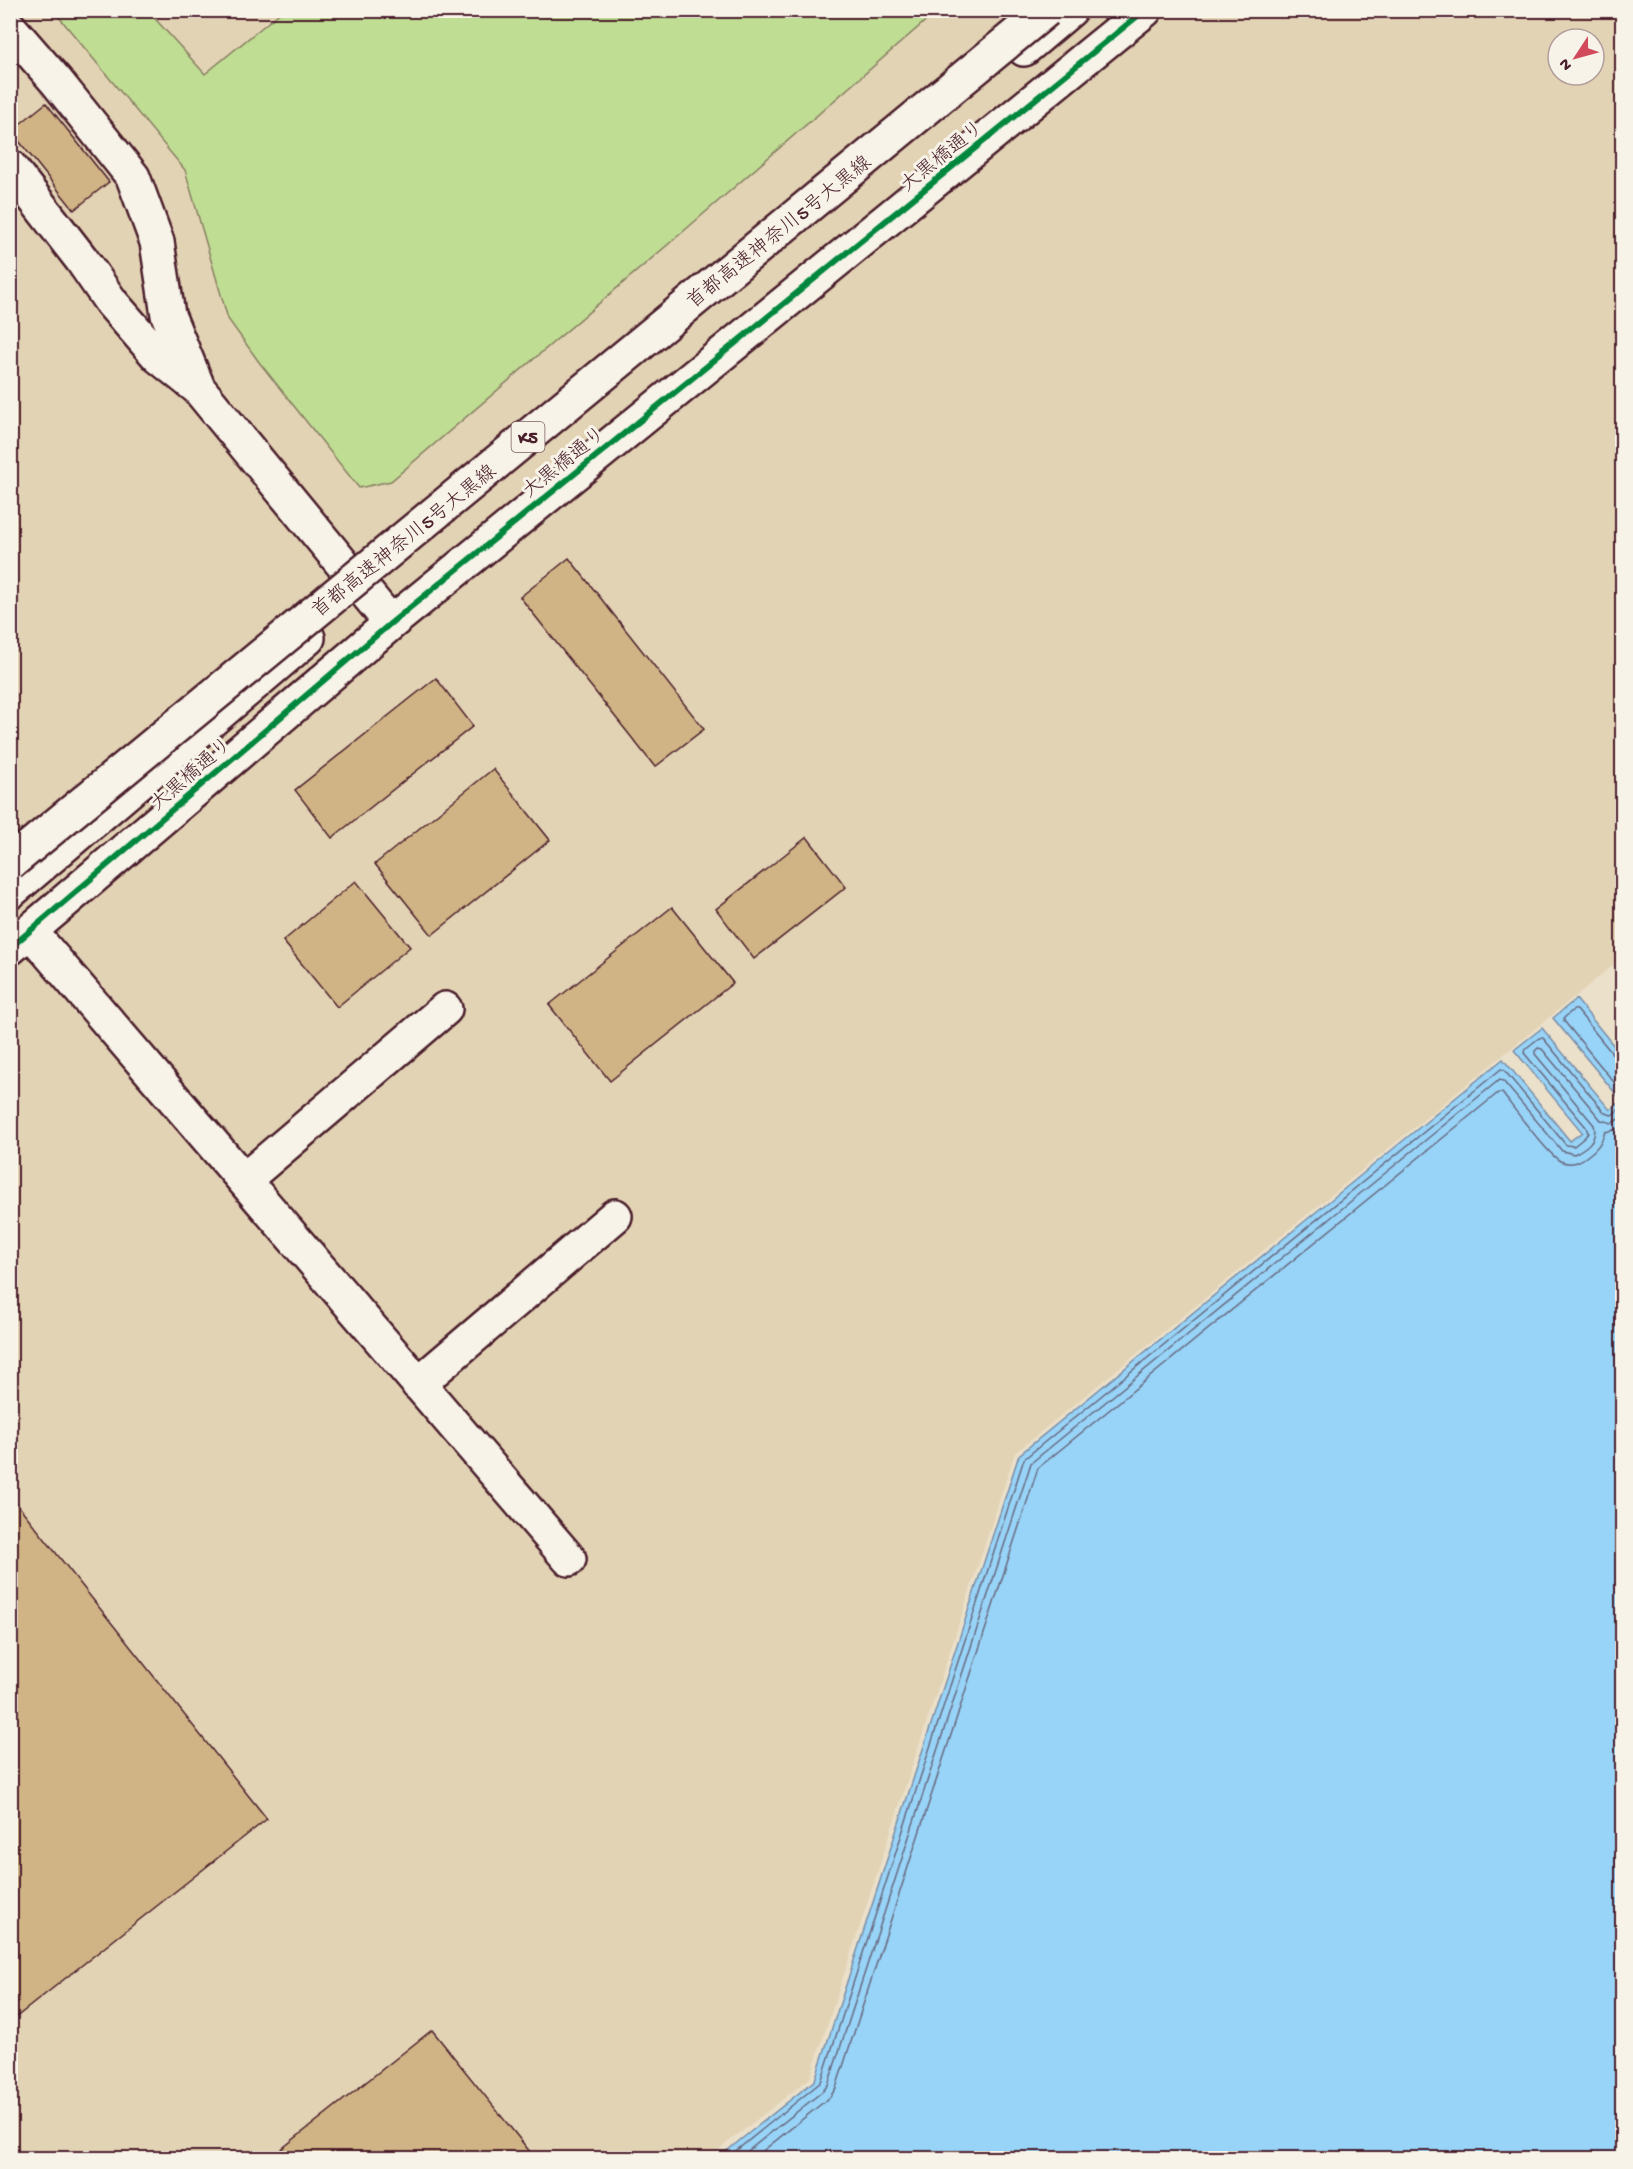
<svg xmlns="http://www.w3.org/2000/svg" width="1633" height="2169" viewBox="0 0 1633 2169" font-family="'Gochi Hand','Klee One',sans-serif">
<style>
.built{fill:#e3d3b5;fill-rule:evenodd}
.green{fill:#c0dd94;stroke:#857e60;stroke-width:1.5}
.water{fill:#97d4f8;stroke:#788ca6;stroke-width:1.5}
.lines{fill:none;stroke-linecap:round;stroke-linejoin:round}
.shore{stroke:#69677d;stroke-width:1.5}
.building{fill:#d0b485;stroke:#4a1f2b;stroke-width:1.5}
.minor-casing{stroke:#4a1f2b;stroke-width:38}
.minor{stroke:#f7f3e8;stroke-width:33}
.highway-bridge-casing{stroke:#4a1f2b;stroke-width:38;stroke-linecap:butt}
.highway-bridge{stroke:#f7f3e8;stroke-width:33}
.cycleway-casing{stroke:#f7f3e8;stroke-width:10}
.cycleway{stroke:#00873e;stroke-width:6}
.labels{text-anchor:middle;stroke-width:6;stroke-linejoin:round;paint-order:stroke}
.shield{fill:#f7f3e8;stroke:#7e5f64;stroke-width:1.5}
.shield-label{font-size:18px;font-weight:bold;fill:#4a1f2b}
.street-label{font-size:20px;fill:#4a1f2b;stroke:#f7f3e8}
</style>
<rect width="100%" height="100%" fill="#ebe0ca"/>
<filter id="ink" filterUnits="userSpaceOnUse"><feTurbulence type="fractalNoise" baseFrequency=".0167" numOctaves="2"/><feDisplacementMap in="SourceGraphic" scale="12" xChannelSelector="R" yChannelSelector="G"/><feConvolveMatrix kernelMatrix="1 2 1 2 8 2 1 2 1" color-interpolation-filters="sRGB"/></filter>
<g filter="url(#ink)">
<path class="built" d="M11 11H1622V958L1015 1453 810 2078 708 2158H11ZM1558 39H1594V75H1558Z"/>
<path class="green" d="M54 11H148L205 74 282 11H937L685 230 391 481 359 488 259 362 228 319 185 170Z"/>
<path class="water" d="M1576 999 1622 1056V2158H718L815 2080 1019 1455 1503 1059 1570 1141 1582 1132 1514 1050 1542 1028 1610 1110 1621 1100 1553 1018Z"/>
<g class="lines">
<path class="shore" d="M1622 1059 1615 1057 1577 1010H1573L1564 1018V1021L1622 1092
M727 2158 821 2082 1024 1459 1501 1069 1504 1070 1566 1145 1574 1146 1585 1137 1588 1133 1586 1127 1524 1053 1525 1049 1539 1038H1543L1605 1113 1612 1115 1622 1107
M739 2158 823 2091 828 2085 1031 1463 1499 1080 1503 1081 1562 1151 1574 1154C1586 1148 1598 1140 1594 1125L1535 1054V1051L1538 1048 1542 1049 1601 1120 1612 1123 1622 1117
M754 2158 830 2097 836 2088 1038 1468 1498 1093H1502C1513 1107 1547 1154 1560 1161 1569 1165 1578 1163 1586 1157 1596 1150 1601 1144 1605 1132L1622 1128"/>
</g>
<path class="building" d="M46 103 109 182 74 210 11 131Z
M569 558 704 729 655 767 520 597Z
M436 678 473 726 332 838 295 790Z
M493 769 550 840 432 935 375 864Z
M807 837 846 887 754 959 716 909Z
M356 881 410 947 337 1007 283 941Z
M672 907 733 983 610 1081 549 1005Z
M10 1495 267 1819 10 2022Z
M432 2030 535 2158H270Z"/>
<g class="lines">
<defs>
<path id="minor" d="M10 28 57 82 133 177 157 242 168 315 197 385
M1024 49 1070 10
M10 167 82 260 111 302 158 356 198 388 391 623
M10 892 308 638
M30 931 569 1559
M10 948 391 623 1145 10
M244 1180 445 1009
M418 1384 615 1216"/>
</defs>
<use href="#minor" class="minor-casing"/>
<use href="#minor" class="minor"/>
<defs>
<path id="highway-bridge" d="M10 863 1046 10"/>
</defs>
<use href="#highway-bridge" class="highway-bridge-casing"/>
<use href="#highway-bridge" class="highway-bridge"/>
<defs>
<path id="cycleway" d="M10 948 391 623 1145 10"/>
</defs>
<use href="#cycleway" class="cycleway-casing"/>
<use href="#cycleway" class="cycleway"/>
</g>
</g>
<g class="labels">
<rect class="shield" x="511.5" y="422" width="33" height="30" rx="4.5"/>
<g class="shield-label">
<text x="528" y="443">K5</text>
</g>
<g class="street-label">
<text transform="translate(941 155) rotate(-39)" y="7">大黒橋通り</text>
<text transform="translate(778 231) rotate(-39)" y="7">首都高速神奈川5号大黒線</text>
<text transform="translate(563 461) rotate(-39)" y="7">大黒橋通り</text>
<text transform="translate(403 540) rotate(-39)" y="7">首都高速神奈川5号大黒線</text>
<text transform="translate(190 773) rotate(-41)" y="7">大黒橋通り</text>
</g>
</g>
<rect width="1633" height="2169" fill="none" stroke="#f7f3e8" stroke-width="36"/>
<rect x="18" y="18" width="1597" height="2133" fill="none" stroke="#4a1f2b" stroke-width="2" filter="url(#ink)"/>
<g transform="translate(1576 57) rotate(234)"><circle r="28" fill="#f7f3e8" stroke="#b29e9c" stroke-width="1.5"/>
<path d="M0-4.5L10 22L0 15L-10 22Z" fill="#d1495b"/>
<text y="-9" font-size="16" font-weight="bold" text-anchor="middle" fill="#4a1f2b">N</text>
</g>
</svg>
